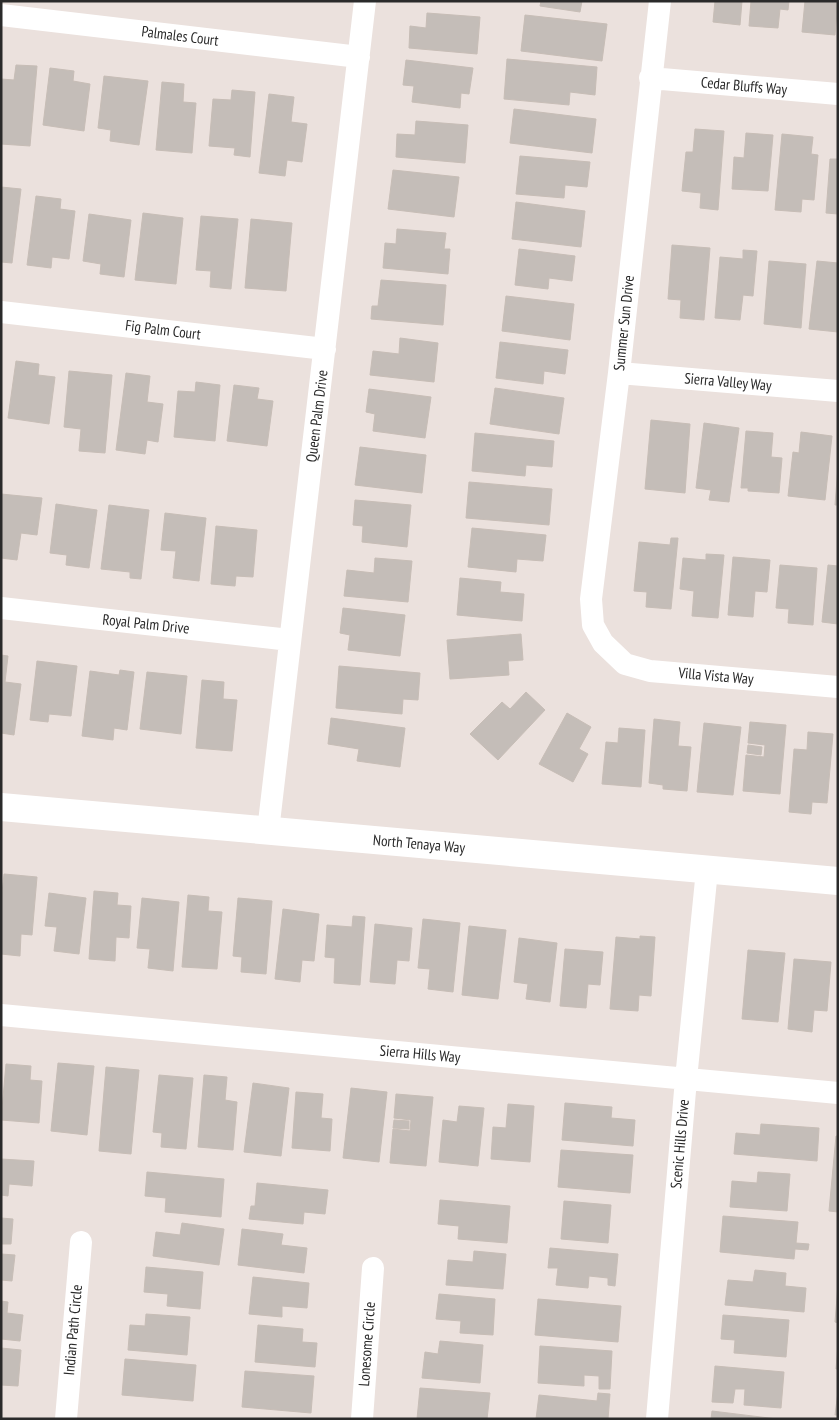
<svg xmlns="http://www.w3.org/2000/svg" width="839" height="1420" viewBox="0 0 839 1420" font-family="'PT Sans Narrow',sans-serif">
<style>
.building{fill:#c4bdb8;stroke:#c7bdb6}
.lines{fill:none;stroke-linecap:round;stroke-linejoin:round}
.street{stroke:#fff;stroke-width:22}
.secondary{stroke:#fff;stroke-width:28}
.labels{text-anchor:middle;stroke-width:4.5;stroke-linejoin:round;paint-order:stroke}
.street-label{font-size:15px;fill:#2a2a2a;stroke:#fff}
</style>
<rect width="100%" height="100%" fill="#ebe1dd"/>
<path class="building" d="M541 1H582L580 12 540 6Z
M715 1H742L740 25 713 22Z
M751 1H789L788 10 780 9 778 28 749 26Z
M805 1H838L835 35 802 32Z
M427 13 480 17 477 54 409 48 410 26 426 28Z
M525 15 607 24 602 61 521 51Z
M507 59 597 67 595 95 570 92 569 105 504 99Z
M406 60 473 68 469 94 461 93 460 108 412 102 414 86 403 85Z
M16 65 37 66 30 146 1 144V79L14 80Z
M50 68 74 71 73 81 90 84 84 131 43 125Z
M104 76 148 81 139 145 110 141 111 130 98 128Z
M162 82 184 84 183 102 196 103 192 153 156 150Z
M232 90 255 92 250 157 234 155 235 148 209 146 213 99 231 100Z
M269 94 294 97 291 122 307 124 302 162 287 160 285 176 259 173Z
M514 109 596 119 592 153 510 143Z
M416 121 468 125 465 163 396 157 397 134 415 135Z
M695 129 724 131 718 210 700 208 701 193 682 191 686 152H693Z
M746 133 773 135 768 191 732 189 734 157 744 158Z
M782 134 813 137 811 154 818 155 814 200 802 199 801 212 775 210Z
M520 156 590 162 587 187 565 185 564 198 516 194Z
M830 159H838V214L826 213Z
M393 170 459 177 454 217 388 209Z
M1 187 21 189 12 263 1 262Z
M36 196 61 199 60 209 75 211 69 259 52 257 51 268 27 265Z
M516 202 585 211 581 247 512 239Z
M143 213 183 218 176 284 135 280Z
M89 214 131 220 124 277 100 274 101 264 83 261Z
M201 216 238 219 231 289 210 287 211 271 196 270Z
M251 219 292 223 286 291 245 288Z
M397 229 446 233 444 249H450L448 274 383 268 385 243 396 244Z
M672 245 710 248 704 320 680 318 681 300 668 299Z
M519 249 575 256 572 281 549 278 548 289 515 285Z
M743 250 757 251 753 296 743 295 740 320 715 318 720 257 743 259Z
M769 261 806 264 801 328 764 324Z
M817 261 838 263V332L809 329Z
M381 280 446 285 443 325 371 319 372 306H378Z
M506 296 574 304 570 340 502 331Z
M400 338 438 343 434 382 370 375 373 351 399 354Z
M500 342 568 350 565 374 544 371 543 384 496 378Z
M16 361 39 364 38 375 55 377 49 424 8 418Z
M69 371 112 375 105 453 79 451 81 429 64 427Z
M126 373 150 376 147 402 163 404 158 442 147 440 145 454 116 450Z
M196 382 220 385 215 441 174 437 178 391 195 392Z
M234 385 259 388 257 399 273 401 267 446 227 441Z
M495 388 564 398 559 434 490 424Z
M369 389 431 397 425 438 373 431 375 414 366 412Z
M651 420 690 424 685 493 645 489Z
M704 423 739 428 729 502 709 500 711 490 696 488Z
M746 431 773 433 771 457 782 458 779 493 748 491V488H741Z
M801 432 832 436 825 500 788 496 793 452 799 453Z
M475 433 554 441 552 467 526 465 525 476 472 471Z
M360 447 426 455 422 493 355 485Z
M838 467V505H835Z
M469 482 552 489 549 525 466 518Z
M1 494 42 498 37 535 21 533 17 560 1 558Z
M355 500 411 505 407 547 362 542 363 526 353 525Z
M56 504 97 510 89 568 66 565 67 555 50 553Z
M109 505 149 510 141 579 130 578V572L101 569Z
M165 513 206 518 199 581 173 578 176 551 161 550Z
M216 526 257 530 253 577 236 576 235 586 211 584Z
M472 528 546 535 543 561 517 559 516 572 468 567Z
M671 538H678L671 609 646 607 647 592 634 591 639 542 670 545Z
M706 554 724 555 718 618 692 616 694 591 680 589 683 558 706 560Z
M733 557 770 560 767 592 755 591 753 617 728 615Z
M375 558 412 561 408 602 344 596 347 570 374 573Z
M780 565 817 568 813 625 788 623 789 609 776 608Z
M828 565 838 566V624L822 622Z
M460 578 501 582 500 592 524 594 522 621 457 615Z
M343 608 405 615 400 656 348 650 350 635 340 633Z
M521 634 523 660 508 661 509 675 450 679 447 640Z
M1 655 8 656 5 682 21 684 14 735 1 733Z
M37 661 77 666 71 716 49 714 48 722 30 720Z
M339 666 420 673 418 700 403 699 402 714 336 708Z
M120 670 134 672 127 730 114 728 113 740 82 736 90 671 119 675Z
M147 672 187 676 181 734 140 729Z
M202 680 224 682 223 699 237 700 232 751 196 748Z
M526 692 545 710 498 760 470 734 502 702 510 709Z
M567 713 591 727 579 749 588 754 573 782 539 764Z
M331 718 405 728 400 767 357 761 359 749 328 744Z
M654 719 680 722 678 746 691 747 687 791 663 789V785L649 783Z
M750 722 786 725 780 794 743 791 746 755 764 757 765 745 748 743Z
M704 723 741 727 733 795 697 792Z
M619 728 645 730 641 787 602 784 606 742 618 743Z
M808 732 833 734 827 803 812 802 811 814 789 812 794 749 807 750Z
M748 745 762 747 761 755 747 753Z
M4 874 37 877 32 935 21 934 20 956 1 954V902Z
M94 891 118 893 117 905 131 906 129 938 116 937 115 961 89 959Z
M49 893 86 898 79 954 54 951 57 927 45 926Z
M188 895 209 897 208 911 222 912 217 969 182 967Z
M142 898 179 902 173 971 148 968 150 949 137 948Z
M238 898 272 901 266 974 241 972 242 957 233 956Z
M283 909 319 914 314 961 302 960 300 982 275 979Z
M353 916 365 917 360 985 334 983 335 958 325 957 327 925 352 927Z
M423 919 460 923 453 992 428 989 430 969 418 968Z
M375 924 412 928 409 961 397 960 395 984 370 982Z
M469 926 506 930 498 999 462 995Z
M640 936 655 937 651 996 639 995 638 1011 610 1009 616 937 640 939Z
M519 938 557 943 550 1002 526 999 528 984 514 982Z
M565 949 603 952 600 985 588 984 586 1008 560 1006Z
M748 950 785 953 778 1022 742 1019Z
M794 959 831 962 827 1011 814 1010 812 1032 788 1029Z
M58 1063 94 1066 87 1135 51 1131Z
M6 1064 31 1066 30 1080 42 1081 39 1123 1 1120Z
M106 1067 139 1070 131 1154 99 1151Z
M159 1075 193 1078 186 1149 161 1147 162 1133 153 1132Z
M204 1075 227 1077 225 1100 237 1102 233 1150 198 1147Z
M253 1083 289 1088 281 1156 244 1152Z
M351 1088 387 1092 379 1162 343 1158Z
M296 1092 323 1094 321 1118 332 1119 330 1151 292 1148Z
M396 1094 433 1097 426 1166 390 1163 393 1129 410 1131 411 1120 394 1118Z
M565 1103 612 1107 611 1118 635 1120 633 1146 562 1140Z
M508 1104 534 1106 530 1162 491 1159 493 1127 506 1128Z
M459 1106 484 1108 478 1166 439 1162 443 1120 457 1122Z
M394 1120 409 1121V1129L393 1128Z
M761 1124 819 1128 817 1161 734 1154 736 1133 760 1135Z
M836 1136H838V1212L829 1211Z
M561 1150 633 1155 630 1193 558 1187Z
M1 1159 34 1161 32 1186 9 1184 8 1196 1 1195Z
M147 1172 224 1179 221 1217 165 1212 166 1198 145 1196Z
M758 1172 790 1174 787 1211 730 1207 732 1181 757 1183Z
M257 1183 328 1190 325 1214 304 1212 303 1224 249 1219 251 1206H255Z
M440 1200 510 1206 507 1243 458 1239 459 1226 438 1224Z
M564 1201 611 1205 608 1243 561 1239Z
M723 1216 798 1222 796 1243 809 1244 808 1250 795 1249 794 1259 720 1252Z
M1 1218 13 1219 11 1244H1Z
M182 1223 224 1229 219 1265 153 1256 156 1232 180 1235Z
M242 1229 283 1234 281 1245 307 1248 304 1273 238 1265Z
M550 1248 618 1254 615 1286 608 1285V1278L589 1276 588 1288 556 1285 558 1268H548Z
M474 1251 506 1254 503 1289 446 1285 448 1260 473 1262Z
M1 1254 15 1255 12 1281 1 1280Z
M146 1267 203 1272 200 1309 167 1306 168 1294 144 1292Z
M755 1270 786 1273 785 1286 806 1288 804 1312 725 1305 728 1280 753 1282Z
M253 1277 309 1283 307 1308 282 1306V1317L249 1314Z
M838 1285V1323L835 1322Z
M439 1294 495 1299 493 1335 460 1333 461 1321 436 1319Z
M538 1299 621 1306 618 1342 535 1335Z
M1 1301 8 1302 7 1313 23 1315 20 1341 1 1339Z
M146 1314 190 1317 187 1355 128 1350 130 1325 145 1326Z
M723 1315 789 1320 786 1357 734 1353 735 1340 721 1339Z
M258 1325 303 1329 302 1342 317 1343 315 1367 255 1362Z
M440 1341 483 1345 480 1383 422 1378 425 1352 438 1354Z
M838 1345V1369H836Z
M540 1346 612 1351 610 1389H599V1376L584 1375V1386L538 1383Z
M1 1348 21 1350 18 1386 1 1385Z
M125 1359 196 1365 193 1401 122 1395Z
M715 1366 784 1372 781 1408 744 1405 745 1389H735L733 1403 712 1402Z
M245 1371 314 1376 311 1413 242 1407Z
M420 1388 490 1393 487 1419H417Z
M838 1392V1415H835Z
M598 1393 610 1394 608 1419H536L539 1395 597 1401Z
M712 1411 777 1419H711Z"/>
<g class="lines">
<path class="street" d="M660 1 619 373 591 599 593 625 603 643 625 664 650 671 838 687
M1 15 359 57
M650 78 838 94
M1 312 325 349
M619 373 838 391
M1 608 290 640
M268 831 365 1
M1 1015 838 1093
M66 1419 81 1242
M362 1419 373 1268
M657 1419 686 1079 707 870"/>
<path class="secondary" d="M1 807 838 881"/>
</g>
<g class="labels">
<g class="street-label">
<text transform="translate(180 36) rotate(7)" y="5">Palmales Court</text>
<text transform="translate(744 86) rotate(5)" y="5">Cedar Bluffs Way</text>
<text transform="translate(624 323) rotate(-84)" y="5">Summer Sun Drive</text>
<text transform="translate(163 330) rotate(7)" y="5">Fig Palm Court</text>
<text transform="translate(728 382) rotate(5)" y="5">Sierra Valley Way</text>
<text transform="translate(317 416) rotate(-83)" y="5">Queen Palm Drive</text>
<text transform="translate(146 624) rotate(6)" y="5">Royal Palm Drive</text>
<text transform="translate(716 676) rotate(5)" y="5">Villa Vista Way</text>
<text transform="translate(419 844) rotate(5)" y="5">North Tenaya Way</text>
<text transform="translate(420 1054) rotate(5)" y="5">Sierra Hills Way</text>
<text transform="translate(680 1144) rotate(-85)" y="5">Scenic Hills Drive</text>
<text transform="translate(73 1330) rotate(-85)" y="5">Indian Path Circle</text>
<text transform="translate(367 1344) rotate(-86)" y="5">Lonesome Circle</text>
</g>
</g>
<rect width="839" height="1420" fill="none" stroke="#2a2a2a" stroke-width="5"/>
</svg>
